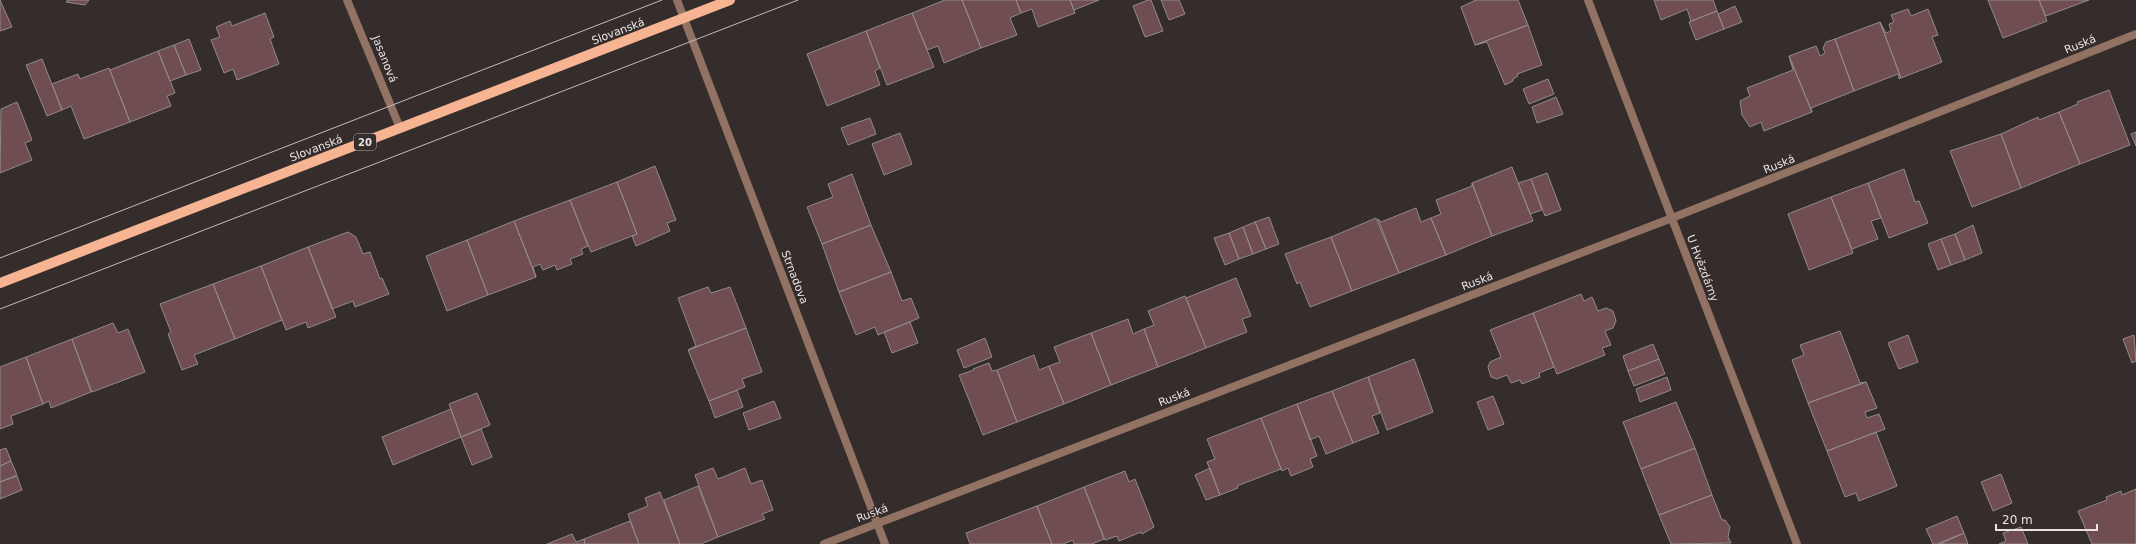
<svg xmlns="http://www.w3.org/2000/svg" width="2136" height="544" viewBox="0 0 2136 544" font-family="'DejaVu Sans',sans-serif">
<style>
.building{fill:#6f4d51;stroke:#928a8b}
.lines{fill:none;stroke-linecap:round;stroke-linejoin:round}
.minor{stroke:#927262;stroke-width:8}
.primary{stroke:#f7b492;stroke-width:10}
.tram{stroke:#c1bcbb;stroke-width:1}
.labels{text-anchor:middle;stroke-width:3;stroke-linejoin:round;paint-order:stroke}
.shield{fill:#342d2c;stroke:#b3adac;stroke-width:1}
.shield-label{font-size:10px;font-weight:bold;fill:#e9e4e3}
.street-label{font-size:11px;fill:#e9e4e3;stroke:#342d2c}
</style>
<rect width="100%" height="100%" fill="#342d2c"/>
<path class="building" d="M0 0 12 27 0 31Z
M68 0H89L85 5 66 2Z
M945 0H962L981 48 944 63 938 46 927 50 912 13Z
M962 0H1016L1021 13 1010 18 1017 35 981 48Z
M1016 0H1070L1075 13 1038 27 1032 9 1021 13Z
M1070 0H1099L1074 10Z
M1148 0H1151L1163 31 1145 37 1133 6Z
M1161 0H1179L1185 14 1169 20Z
M1476 0H1518L1528 25 1475 45 1461 7Z
M1654 0H1713L1717 11 1691 21 1687 9 1661 20Z
M1988 0H2039L2047 21 2003 38Z
M2039 0H2089L2046 16Z
M1735 6 1742 22 1724 29 1718 14Z
M1908 9 1911 16 1928 9 1938 35 1932 37 1942 62 1901 78 1880 22 1886 33 1891 31 1889 24 1894 22 1891 15Z
M1717 11 1724 29 1696 40 1689 22Z
M265 13 274 37 270 39 279 64 237 80 233 69 224 73 211 40 220 37 216 27 230 21 232 26Z
M912 13 934 67 887 85 866 31Z
M1880 22 1901 78 1899 79 1898 74 1854 91 1835 39Z
M1528 25 1542 65 1517 74 1518 76 1513 79V81L1505 85 1487 42 1475 45Z
M866 31 880 68 875 71 880 85 827 106 807 54Z
M189 39 201 70 186 75 174 45Z
M1835 39 1854 91 1811 108 1812 112 1789 56 1816 46 1820 56 1825 53 1823 48 1826 42Z
M174 45 186 75 170 81 158 51Z
M158 51 175 93 167 96 171 106 130 122 110 70Z
M1789 56 1812 112 1764 131 1761 122 1750 127 1742 115 1740 101 1750 96 1747 88 1793 70Z
M42 59 62 110 47 116 26 65Z
M109 68 130 122 84 139 71 106 62 110 52 84 78 74 80 79Z
M1548 79 1554 94 1529 104 1523 89Z
M2109 90 2130 145 2080 164 2059 112 2078 104 2077 102Z
M1556 97 1563 114 1537 123 1532 107Z
M17 102 32 140 25 143 32 160 0 173 1 109Z
M2059 112 2080 164 2021 188 2001 134 2038 117 2039 120Z
M870 118 876 134 848 145 841 128Z
M2136 132V146L2131 134Z
M900 133 912 164 884 175 872 144Z
M2001 134 2021 188 1972 207 1950 151Z
M655 166 676 220 667 223 670 231 636 246 632 236 637 234 617 182Z
M1512 167 1533 221 1492 236 1472 183Z
M1904 169 1915 202 1919 201 1928 223 1889 238 1868 183Z
M1547 173 1561 210 1545 216 1531 179Z
M852 174 871 225 822 244 807 207 833 197 828 184Z
M1531 179 1542 210 1530 214 1518 183Z
M617 182 637 234 591 252 570 200Z
M1472 183 1492 236 1446 255 1431 218 1441 214 1436 200 1472 186Z
M1868 183 1881 218 1871 221 1878 239 1852 249 1831 197Z
M1831 197 1853 253 1809 270 1788 214Z
M570 200 588 246 581 249 583 254 570 259 572 264 557 270 555 265 543 270 540 264 533 267 536 277 514 221Z
M1416 208 1421 222 1431 218 1446 255 1399 273 1378 219 1381 222Z
M1269 217 1279 244 1266 249 1255 222Z
M1376 218 1399 273 1352 291 1331 237Z
M514 221 536 277 488 295 467 240Z
M1255 222 1266 249 1253 254 1243 227Z
M871 225 891 272 839 292 822 244Z
M1973 225 1982 253 1965 260 1955 234Z
M1243 227 1253 254 1239 259 1229 233Z
M348 232 356 237 363 254 370 252 380 279 382 278 389 294 355 307 353 301 332 309 308 247Z
M1229 233 1239 259 1225 265 1214 238Z
M1955 234 1965 260 1951 265 1941 239Z
M1331 237 1352 291 1310 307 1300 282 1297 284 1285 254Z
M1941 239 1951 265 1938 270 1928 244Z
M467 240 488 295 447 311 426 256Z
M308 247 336 317 308 328 306 322 286 330 261 266Z
M261 266 282 320 235 339 213 284Z
M891 272 902 301 911 298 919 318 878 335 875 327 856 335 839 292Z
M1236 278 1251 316 1242 319 1247 332 1206 348 1186 298Z
M213 284 235 339 194 355 198 364 182 370 168 334 171 332 160 304Z
M708 287 711 293 730 287 746 328 688 350 696 346 678 298Z
M1581 294 1584 301 1592 297 1598 311 1606 308 1613 311 1616 321 1613 328 1605 331 1611 345 1602 348 1605 355 1557 374 1533 313Z
M1185 296 1206 348 1158 367 1144 329 1154 325 1148 311Z
M1533 313 1554 367 1539 373 1540 377 1522 384 1520 380 1511 383 1507 375 1497 379 1491 377 1488 367 1490 362 1501 357 1490 330Z
M1128 319 1133 334 1144 329 1158 367 1111 385 1091 333Z
M910 322 918 343 892 353 884 332Z
M113 323 118 333 128 329 145 372 92 392 72 339Z
M746 328 762 372 742 379 745 387 709 401 688 350Z
M1840 331 1860 383 1866 382 1808 403 1792 360 1804 355 1800 345Z
M1091 333 1111 385 1064 404 1049 366 1060 362 1054 347Z
M1908 335 1918 362 1899 369 1888 343Z
M2134 335 2136 361 2132 363 2123 339Z
M985 338 992 357 964 368 957 350Z
M72 339 91 392 51 408 49 401 43 404 26 357Z
M1653 344 1659 359 1628 371 1623 356Z
M1034 355 1039 370 1049 366 1064 404 1017 422 997 370Z
M26 357 43 404 11 416 13 424 0 429V367Z
M1414 359 1433 412 1387 430 1368 377Z
M1659 359 1665 374 1634 386 1628 371Z
M989 363 992 371 997 370 1017 422 983 435 959 375 974 370 973 369Z
M1368 377 1380 413 1372 416 1379 433 1353 443 1332 391Z
M1667 377 1671 390 1640 402 1636 389Z
M1866 382 1877 408 1865 412 1867 418 1879 414 1885 429 1827 451 1808 403Z
M737 390 743 407 715 418 709 401Z
M1332 391 1353 443 1326 454 1319 436 1310 440 1297 404Z
M477 393 490 425 461 437 449 404Z
M1493 396 1504 424 1488 430 1477 402Z
M774 401 781 418 749 430 743 413Z
M1676 402 1695 448 1641 469 1623 422Z
M1297 404 1317 456 1310 459 1313 467 1291 476 1288 468 1282 471 1261 418Z
M451 409 461 437 393 465 382 437Z
M1261 418 1281 469 1237 486 1238 488 1220 495 1207 462 1215 459 1207 439Z
M481 429 492 457 472 465 461 437Z
M1876 432 1897 486 1859 501 1856 493 1845 497 1827 451Z
M6 448 11 461 0 466V450Z
M1695 448 1712 495 1659 515 1641 469Z
M11 461 17 475 0 482V466Z
M713 468 718 479 745 468 751 484 762 480 773 510 762 514 765 519 718 537 695 475Z
M1210 468 1220 495 1206 500 1195 475Z
M1125 471 1129 482 1135 479 1154 527 1142 534 1141 532 1119 541 1117 536 1105 540 1084 487Z
M2001 474 2012 503 1993 511 1981 482Z
M17 476 22 490 0 499V482Z
M698 486 718 537 701 544H680L664 500Z
M1084 487 1104 539 1092 544H1074L1073 540 1063 544H1052L1037 506Z
M2136 489V544H2092L2078 511 2107 500 2106 497 2121 491 2122 495Z
M660 492 680 544H639L628 514 648 506 645 498Z
M1712 495 1722 520H1725L1730 527 1728 537 1731 543 1671 544 1659 515Z
M1037 506 1052 544H970L966 533Z
M1957 516 1964 533 1940 544H1933L1926 529Z
M630 521 639 544H585L584 539Z
M2021 527 2028 544H1999L2006 541 2003 533Z
M1964 533 1968 544H1940L1939 543Z
M572 534 576 542 584 539 585 544H547Z"/>
<g class="lines">
<path class="minor" d="M347 0 400 128
M677 0 885 544
M1588 0 1797 544
M824 544 1672 218 2136 34"/>
<path class="primary" d="M0 283 730 0"/>
<path class="tram" d="M0 258 662 0
M0 309 798 0"/>
</g>
<g class="labels">
<rect class="shield" x="354" y="134" width="22" height="16" rx="3"/>
<g class="shield-label">
<text x="365" y="146">20</text>
</g>
<g class="street-label">
<text transform="translate(618 31) rotate(-21)" y="4">Slovanská</text>
<text transform="translate(2080 44) rotate(-22)" y="4">Ruská</text>
<text transform="translate(385 59) rotate(68)" y="4">Jasanová</text>
<text transform="translate(316 148) rotate(-21)" y="4">Slovanská</text>
<text transform="translate(1779 164) rotate(-22)" y="4">Ruská</text>
<text transform="translate(1703 268) rotate(69)" y="4">U Hvězdárny</text>
<text transform="translate(795 277) rotate(69)" y="4">Strnadova</text>
<text transform="translate(1477 281) rotate(-21)" y="4">Ruská</text>
<text transform="translate(1174 397) rotate(-21)" y="4">Ruská</text>
<text transform="translate(872 513) rotate(-21)" y="4">Ruská</text>
</g>
</g>
<path d="M1996 524v6h101v-6" fill="none" stroke="#e9e4e3" stroke-width="2"/>
<text x="2002" y="524" font-size="12" fill="#e9e4e3" stroke="#342d2c" stroke-width="3" paint-order="stroke">20 m</text>
</svg>
